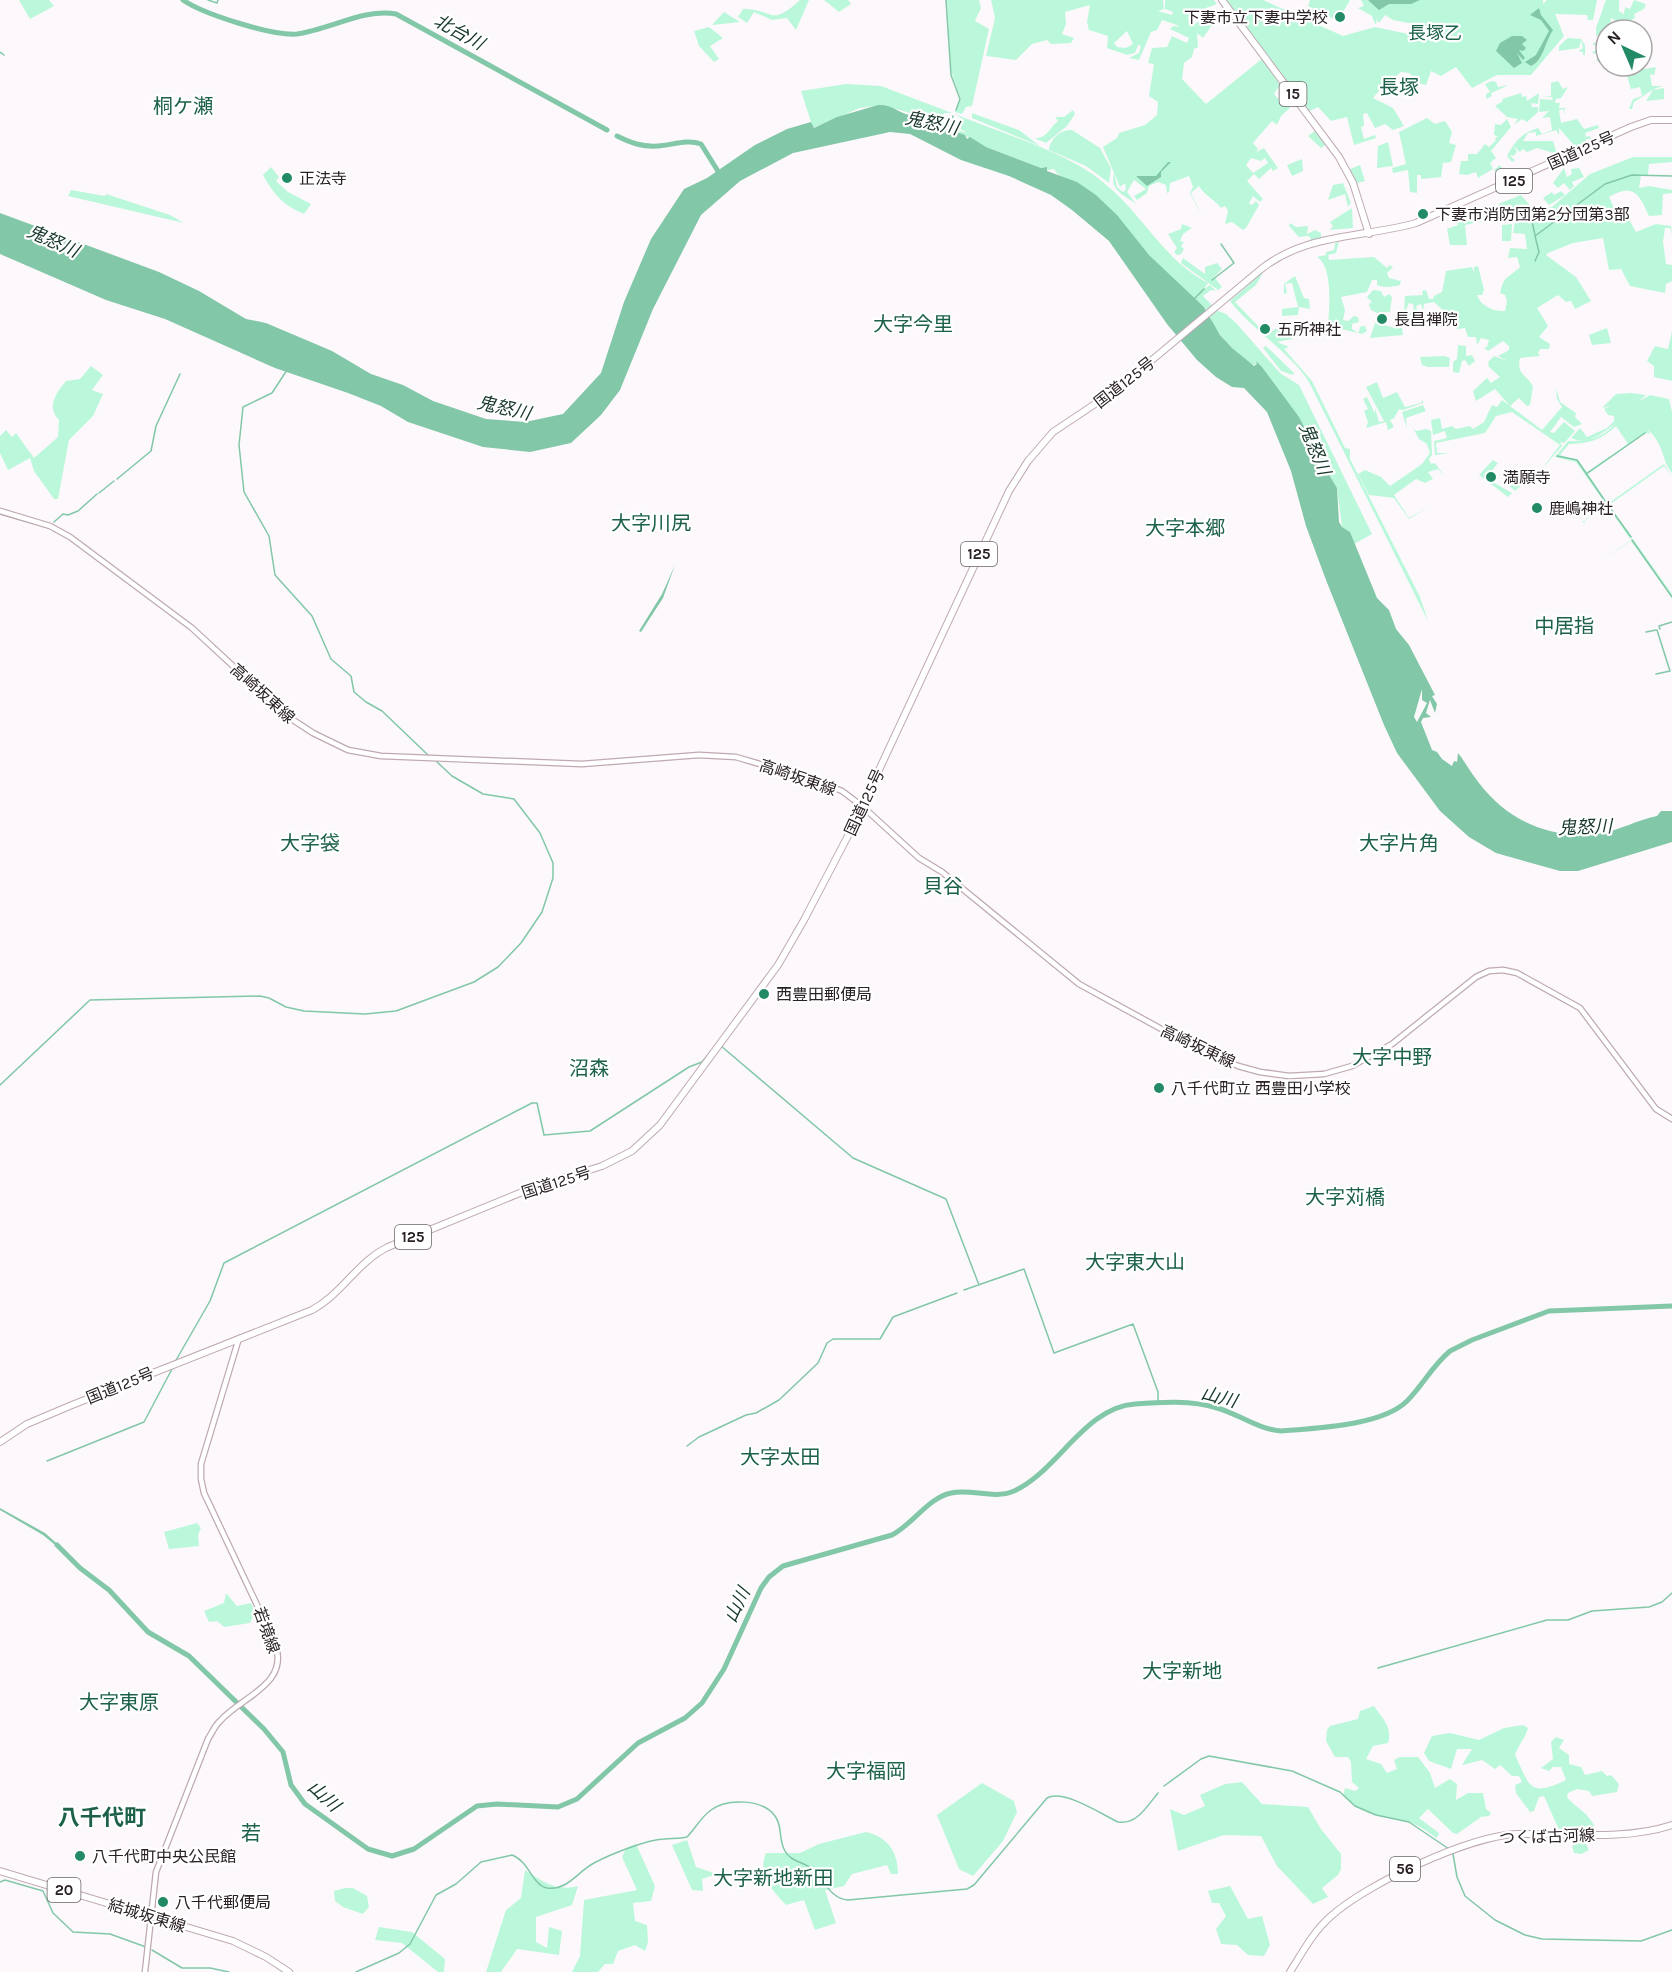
<svg xmlns="http://www.w3.org/2000/svg" width="1672" height="1972" viewBox="0 0 1672 1972" font-family="Karla,'Noto Sans JP',sans-serif">
<style>
.green{fill:#bbf8db;fill-rule:evenodd}
.water{fill:#81c7a8;fill-rule:evenodd}
.lines{fill:none;stroke-linecap:round;stroke-linejoin:round}
.stream{stroke:#81c7a8;stroke-width:1.5}
.river{stroke:#81c7a8;stroke-width:5}
.secondary-casing{stroke:#bfa9b4;stroke-width:7}
.primary-casing{stroke:#bfa9b4;stroke-width:8}
.trunk-casing{stroke:#bfa9b4;stroke-width:8}
.secondary{stroke:#fff;stroke-width:4.5}
.primary{stroke:#fff;stroke-width:6}
.trunk{stroke:#fff;stroke-width:6}
.poi-dot{fill:#238a66;stroke:#fff;stroke-width:2}
.labels{text-anchor:middle;stroke-width:4.5;stroke-linejoin:round;paint-order:stroke}
.shield{fill:#fff;stroke:#6a6467;stroke-width:1.5}
.shield-label{font-size:15px;font-weight:bold;fill:#2a2126}
.poi-label{font-size:16px;fill:#2a2126;stroke:#fff;text-anchor:start}
.street-label{font-size:16px;fill:#2a2126;stroke:#fff}
.water-label{font-size:18px;font-style:italic;fill:#18382b;stroke:#fff}
.neighbourhood-label{font-size:18px;fill:#1c6148;stroke:#fff}
.quarter-label{font-size:20px;fill:#1c6148;stroke:#fff}
.district-label{font-size:22px;font-weight:bold;fill:#1c6148;stroke:#fff}
</style>
<rect width="100%" height="100%" fill="#fdf8fb"/>
<path class="green" d="M19 0H49L54 6 30 19Z
M800 0H809L796 30 787 18 772 20 754 12 747 23 738 17 743 9C775 9 769 28 800 0Z
M824 0H848L851 4 839 12Z
M947 0H979L981 8 975 21 989 29 972 106 966 107 962 114 955 112 961 99 951 71Z
M991 0H1163L1164 9 1158 11 1172 15 1173 12 1165 9V0H1214L1217 4 1190 14 1188 18 1193 25 1206 17 1212 25 1203 38 1197 33 1198 47 1194 49 1192 57 1184 63 1182 79 1206 104 1263 58 1280 85 1274 94 1281 102 1287 98 1286 103 1290 108 1281 116 1277 125 1272 121 1253 143 1258 149 1256 152 1264 148 1278 168 1273 171 1271 168 1259 179 1254 174 1247 181 1263 199 1260 202 1253 196 1249 203 1252 205 1256 201 1259 205 1246 228 1243 230 1232 222 1225 224 1228 211 1225 206 1221 208C1213 198 1205 196 1199 186L1191 193 1202 216 1190 193 1193 187 1189 176 1170 183 1169 192 1167 193 1166 185 1158 182 1149 186 1147 193 1137 200 1134 196 1146 189 1134 180 1127 192 1136 204C1125 196 1109 190 1114 173L1117 187 1123 192 1126 189 1125 183 1120 187 1103 147 1117 138 1119 133 1145 125 1157 115 1158 102 1149 96 1154 64 1148 63 1152 48 1167 47 1172 36 1187 43 1189 38 1170 29 1173 26 1179 27 1177 25 1162 20 1157 30 1151 32 1139 60 1129 58 1139 53 1141 46 1138 45 1135 53 1127 55 1107 48 1108 36 1089 30 1087 22 1090 5 1065 12 1066 24 1062 34 1074 38 1071 43 1051 44 1047 40 1032 44 1016 60 986 56 995 18ZM1127 31 1133 44 1126 48 1117 47 1114 43ZM1251 158 1261 161 1265 158 1268 163 1253 173 1246 165Z
M1226 0H1263L1343 36 1375 27 1413 35 1414 24 1393 20 1385 15 1379 23 1376 18 1377 22 1375 24 1372 16 1358 8 1364 6 1361 0H1543V4L1547 0H1597L1593 20H1588L1587 15 1555 14 1564 36 1531 75H1497L1472 88 1456 67 1441 76 1431 71 1426 85 1418 83 1409 73 1401 72C1391 81 1380 88 1373 98L1393 108 1404 126 1393 130 1385 124 1375 128 1367 113 1363 114 1364 126 1361 127 1364 139 1375 135 1376 138 1354 145 1347 117 1331 121 1318 107 1308 112Z
M1310 0H1350L1338 21 1308 6Z
M1606 0H1619V11L1624 14 1625 7 1630 9 1634 0 1646 4 1644 9 1634 14 1635 18 1618 27V22L1611 18 1610 30 1596 36V28Z
M724 12 740 22 712 25Z
M709 27 723 38 710 46 719 59 714 62 699 46 694 31Z
M1606 37V66H1617L1609 71 1601 63 1605 58 1598 62 1596 60 1600 57 1592 52 1598 49V45H1593V43L1600 42 1601 46H1604Z
M1568 38 1581 39 1585 45V55H1583V52L1578 51 1583 48 1581 40 1579 48 1559 51V46Z
M1656 67 1654 75 1650 74 1652 86H1663C1651 89 1643 97 1634 102L1632 109H1629L1633 99 1642 96 1640 87 1631 89 1627 76 1633 71Z
M1492 81 1496 82 1498 87 1509 85 1491 93 1492 96 1486 99V94L1490 92 1485 84Z
M1558 81 1563 89 1568 87 1561 98 1556 99 1555 103H1560L1559 108H1567L1564 109 1565 115 1563 109 1559 110 1561 123 1577 119 1584 129 1598 125 1599 128 1585 133 1586 137 1590 136 1591 139H1586V145L1577 149 1559 128V135L1556 130 1536 136V132L1528 133 1523 141H1553L1557 154 1537 148 1527 152 1523 149 1520 152 1513 146 1517 152 1513 156 1509 155 1515 160 1512 162 1507 156C1515 141 1522 133 1538 128L1542 134 1552 130 1550 117 1542 118 1549 111 1539 112 1540 99 1553 100 1552 97H1544L1551 96V83Z
M846 84 881 86 952 113H944L941 120 948 125 944 128 924 117 882 105 860 108 813 128 801 91Z
M1664 88V99L1646 101 1653 90Z
M1521 93 1522 97 1526 96 1527 101 1539 93 1538 104 1531 103 1532 107H1538V112L1527 122 1522 119 1514 125 1518 119 1507 117 1495 106 1503 101 1502 99Z
M1073 110 1075 114 1067 126 1046 143 1034 138C1047 139 1050 127 1058 121L1055 117H1064Z
M972 113 1019 130 1040 146 972 118Z
M955 114C1000 133 1068 152 1104 183 1143 214 1163 260 1208 283L1204 289 1210 285 1216 291 1211 290 1203 296 1213 306 1208 311C1188 292 1168 274 1148 254 1131 236 1118 215 1099 198 1089 188 1058 179 1054 169L1047 170 1045 167 1041 168 986 147 951 128 967 133 959 128 962 119Z
M1427 118 1435 124 1445 121 1452 132 1449 143 1456 145 1451 162 1443 163 1441 177 1421 179V175H1417V193L1410 192 1408 170 1393 173 1392 168 1406 164 1399 132Z
M1507 119 1511 127 1491 151 1496 158 1490 163 1493 169 1478 178 1476 172 1467 175 1459 174 1461 161H1468V154H1477L1485 144 1489 147 1496 140 1495 138 1498 136 1494 135 1495 124 1501 125Z
M1072 130 1100 148 1111 168 1109 183 1086 166 1049 150C1050 139 1061 129 1072 130Z
M1316 130 1327 144 1321 148 1308 136Z
M1388 142 1393 166 1377 168 1378 146Z
M1633 157H1672V162L1649 164 1648 175H1641L1639 188 1649 186 1672 190V193L1663 194 1662 215 1649 216C1639 194 1634 183 1609 197L1618 216 1626 214 1636 232 1656 224 1671 226 1672 234 1670 228H1665L1663 242 1666 264 1672 265V281L1666 284 1665 293 1630 286 1621 269 1609 270 1603 238 1573 243 1548 253 1546 255 1576 277 1591 301 1575 309 1571 301 1566 302 1558 295 1537 308 1548 326 1539 337 1550 344 1549 349H1540L1538 353 1540 356 1520 358C1516 375 1528 375 1533 387L1530 405 1527 406 1519 398 1510 406 1495 389 1476 401 1473 391 1487 378 1491 383 1500 377 1489 367 1488 362 1494 356 1508 361 1498 356 1509 350V346L1503 341 1488 351 1484 348 1487 347 1489 340 1481 338 1477 345 1476 337H1468L1465 328 1458 329 1446 325 1445 312 1434 302 1424 304 1423 311 1421 304 1416 306 1419 314 1409 315 1414 308 1413 304 1409 303 1404 314 1405 296 1423 295 1422 291 1426 290 1429 299H1433L1434 296 1442 292 1446 271 1472 267 1474 273V267L1478 266 1484 290 1482 295H1477C1480 305 1493 312 1505 311L1507 301 1505 295 1500 293C1505 274 1505 281 1520 267L1517 257 1508 258 1510 248 1527 249 1525 234 1513 233 1516 214 1552 207 1590 174Z
M1302 159 1303 171 1292 176 1287 165Z
M1360 165 1365 181 1357 183 1350 169Z
M1500 165 1508 178 1498 184 1495 177 1498 174 1494 170Z
M271 167 279 177 276 181 288 192 311 204 304 214C284 206 273 194 263 175Z
M1564 168 1567 177 1572 174 1571 169 1579 168 1584 177 1572 182 1574 186 1570 190 1564 183 1558 188 1553 183Z
M1343 183 1351 203 1348 207 1345 194 1328 200 1333 185Z
M71 190 105 196 106 194 170 215 184 223 68 196Z
M1561 191 1565 195 1549 205 1543 198 1552 192 1554 195Z
M1521 195 1529 204 1530 211 1513 214 1493 210H1501L1498 204Z
M1352 208 1353 228 1330 230 1333 226 1330 222Z
M1455 213 1457 218 1462 216 1463 219 1484 216 1483 221 1465 225 1467 245H1450L1447 229 1458 225Z
M1290 223 1296 227 1308 226 1307 234 1315 230 1321 233V238L1311 240 1309 236 1299 237 1289 226Z
M1182 224 1192 228 1183 234 1180 241 1184 242 1181 246 1184 249 1181 254 1177 255 1174 252 1177 248 1168 234 1181 229Z
M1512 224 1511 241H1502V225Z
M1339 242 1336 253 1328 255 1329 260 1374 257 1387 268 1390 265 1393 267 1387 273 1389 278 1401 281 1400 285C1394 287 1382 288 1377 285V280H1372L1367 292 1341 297 1345 310 1343 320 1348 321 1354 316 1358 317 1359 322 1352 324V329L1358 333 1361 326H1365L1367 331 1362 334 1337 328 1330 330 1328 324C1330 303 1332 266 1317 257L1326 255V252L1334 250 1335 243Z
M1183 258 1205 274V267L1217 263 1222 269 1212 279 1215 278 1222 287 1218 290 1181 263Z
M1264 271 1256 285 1235 302 1260 328 1271 326 1266 329 1268 335 1275 329 1292 328V339L1277 342 1289 347 1284 349 1312 381 1345 448 1350 449V459L1420 597 1428 621 1309 382C1288 350 1253 331 1230 301Z
M1295 276 1304 298 1309 299 1310 309 1299 307 1298 315 1282 316V309L1298 307 1292 283 1285 284 1287 293 1284 294V284Z
M1373 290 1381 291 1384 297 1389 294 1392 297 1390 312 1377 313 1371 310 1369 304 1372 302 1367 297Z
M1216 310 1226 314 1237 324 1280 373 1299 385 1372 534 1354 544 1350 532 1342 527 1337 488 1325 468 1317 446 1262 367C1256 362 1256 367 1249 363 1237 355 1211 328 1210 315Z
M1375 323C1387 324 1390 329 1402 328L1403 335 1370 338Z
M1607 328 1611 343 1592 345 1589 335Z
M1672 331V381L1654 377V366L1647 361 1655 346 1668 349Z
M1458 345 1466 346V356L1472 355 1475 361 1469 366 1465 360 1462 361 1459 373 1453 372V362L1457 359Z
M1266 346 1294 373 1293 375 1281 371 1263 348Z
M1444 356 1450 358 1449 367H1428L1422 365 1420 357Z
M91 366 103 375 92 390 103 394 93 416 69 440 58 499H54L34 471 30 458 8 470 0 453V436L6 430 12 437 16 433 34 458 58 437 59 420C46 407 56 393 66 381L80 379Z
M1377 382 1383 398 1397 392 1405 407 1421 403 1423 399V403L1403 410 1399 409 1394 418 1390 420 1394 427 1388 430 1386 422 1366 428 1368 422 1364 411 1368 409 1363 399 1367 397 1375 414V408L1379 422 1384 421 1366 387Z
M1556 388 1560 402 1576 413 1575 417 1582 424 1574 427 1561 417 1550 432 1554 433 1564 422 1575 431 1564 443 1560 442 1562 446 1541 470 1560 445 1512 412 1496 416 1485 433 1436 443 1437 453H1449L1435 455 1434 441 1447 438 1445 431 1433 435 1431 420 1440 418 1442 429 1452 426 1456 429 1470 426 1473 429 1484 422 1492 405 1497 407 1502 400 1542 430 1562 407 1557 399Z
M1631 393 1646 395 1639 401 1650 395 1669 399 1672 412V473C1661 460 1665 445 1648 430L1650 434 1646 433 1588 474 1607 502 1605 503 1576 462 1555 457 1568 441C1588 441 1602 439 1616 423 1603 433 1588 446 1571 438L1580 428 1587 437 1607 428 1614 421V416L1608 415 1604 409 1611 406 1602 408 1616 394ZM1616 426 1628 444 1587 472 1578 460 1560 455 1569 444C1588 444 1603 439 1616 426Z
M1423 405 1426 411 1406 418 1407 429 1402 412Z
M1413 428 1416 431 1426 429 1431 431 1432 455 1429 459 1431 464 1435 463 1445 477 1438 469 1428 472 1433 479 1425 483 1416 479 1394 495 1409 518 1429 507 1409 519 1394 498 1369 495 1358 474 1365 470 1381 477 1390 486 1422 464 1430 453 1427 444 1419 439Z
M1493 460 1498 463 1486 478 1512 493 1508 497 1479 475Z
M1664 464 1672 477 1664 466 1609 505 1632 537 1630 539 1607 505 1584 521 1585 523 1582 522Z
M1511 475 1524 483 1515 491 1505 482Z
M1633 539 1672 594V598L1631 541 1602 560Z
M197 1523 201 1528 198 1535 199 1546 169 1549 164 1532Z
M226 1593 237 1606 251 1603 255 1612 250 1623 224 1627 217 1621 209 1622 204 1611 224 1603Z
M1374 1706C1382 1718 1393 1727 1388 1743L1373 1746 1366 1759 1381 1764 1387 1773 1397 1769 1394 1760 1400 1757H1418L1430 1773 1435 1788 1450 1779 1457 1784 1456 1800 1468 1793H1483L1486 1809 1491 1813 1489 1816 1481 1817 1457 1834 1453 1833 1428 1809 1419 1818 1439 1833 1437 1838C1429 1833 1418 1824 1408 1822 1381 1815 1365 1818 1343 1796L1345 1788 1355 1791 1359 1788 1352 1782 1351 1762 1348 1757H1335L1326 1741 1327 1730 1330 1726 1358 1719 1360 1711Z
M1523 1725 1528 1728C1526 1737 1518 1745 1515 1755 1530 1786 1529 1798 1566 1780L1561 1767H1553L1549 1771 1541 1768 1553 1759 1551 1742 1556 1737 1564 1740 1559 1748 1569 1755V1764L1581 1767 1585 1775 1602 1771 1607 1776 1611 1775 1619 1784 1617 1792 1592 1796 1589 1791 1577 1789 1568 1793 1567 1797C1576 1808 1585 1810 1594 1825L1593 1831 1559 1830 1544 1796 1539 1797 1534 1811 1530 1812 1516 1793 1515 1785 1522 1782 1519 1776H1512L1500 1765 1495 1769 1482 1760 1462 1765 1472 1749H1457L1451 1769 1429 1761 1424 1753 1432 1736 1450 1733 1479 1740 1504 1728Z
M1242 1782 1262 1804 1308 1807 1321 1829 1341 1854V1869L1338 1875 1322 1888 1328 1897 1313 1904 1277 1866 1261 1836 1224 1835 1178 1851 1170 1809 1184 1815 1205 1806 1200 1795 1225 1784Z
M982 1783 1014 1801 1017 1812 1003 1841 973 1876 959 1869 937 1815Z
M866 1832C888 1837 898 1852 898 1874H891L887 1865 852 1874 844 1886 825 1890 836 1923 815 1930 804 1900 786 1905C772 1890 757 1874 766 1853H800L819 1844Z
M1567 1836H1582L1589 1850 1581 1854 1574 1853 1572 1846 1576 1844 1575 1839 1570 1841Z
M687 1840 696 1867 717 1874 702 1879 703 1891 692 1890 672 1845Z
M636 1844 655 1886 651 1901 633 1903 635 1921 647 1925 648 1942 645 1951 635 1945 618 1951 613 1964H605L598 1972H572L580 1956 584 1900 637 1890 622 1857 626 1848Z
M525 1870C541 1881 558 1892 578 1886L572 1905 536 1917V1942L547 1948 549 1927 562 1931 559 1955 517 1949 501 1972H486L506 1910 521 1898Z
M1230 1886 1248 1919 1262 1916 1270 1945 1264 1956 1248 1955 1237 1945 1221 1944 1216 1929 1226 1916 1219 1903H1212L1208 1891Z
M345 1888H353L367 1896 369 1907 363 1914 343 1907 335 1901 334 1891Z
M379 1927 412 1932 445 1959 444 1972H438L402 1943 375 1940Z"/>
<path class="water" d="M1368 0H1420L1411 4H1389L1379 10Z
M1539 8 1541 15 1553 30C1545 41 1544 60 1531 66L1525 62 1536 55 1549 31 1541 20 1530 15Z
M1512 36H1522L1527 40 1522 44 1526 48 1523 51 1519 50 1525 58 1523 60 1517 53 1522 63 1514 68 1496 51 1500 43Z
M878 105C892 104 897 112 909 115 922 118 932 122 944 128L953 122 949 129 965 135 967 139 970 137 986 147 1041 168 1047 167V171L1077 182 1096 195 1117 215 1149 255 1204 307 1220 335 1232 348 1254 366 1257 364 1256 361 1262 367 1299 417 1313 444 1317 446 1325 468 1337 488 1339 522 1342 527 1350 532 1377 598 1389 610 1396 629 1409 645 1435 695 1432 696 1437 704 1435 713 1430 700 1426 713 1431 717 1423 718 1421 722 1432 750 1437 752 1442 759 1452 766 1454 761 1457 762 1458 753C1465 762 1471 773 1479 783 1508 821 1552 841 1602 833 1620 830 1637 820 1657 816L1661 811H1672V842L1578 871H1560L1496 853 1469 837 1440 811 1397 753 1384 725 1326 580 1306 526 1291 471 1267 412 1244 388 1232 387 1216 377 1197 360 1167 324 1109 241 1072 210 1051 195 1009 176 961 160 910 134 890 132 793 153 740 181 701 215 653 309 620 390 601 415 571 443 530 452 483 447 408 422 381 406 348 393 275 368 165 319 106 300 0 254V213L159 272 199 291 246 319 266 323 332 351 371 374 403 385 433 401 486 419 525 422 563 414 601 373 624 302 651 239 684 189 707 178 755 145 787 129 811 122 814 128 837 117ZM1422 689V700L1427 703 1417 722 1414 717Z
M1168 162H1171L1161 172V177L1147 186 1136 176H1156Z
M675 565 663 598 641 632 639 631 662 594Z
M0 1508 45 1533 62 1548 60 1549 43 1535 0 1510Z"/>
<g class="lines">
<path class="stream" d="M208 0 217 3 218 0
M946 0 951 75 960 99 956 110
M0 52 4 55
M951 123 953 116
M1535 235 1531 217 1537 213
M1535 261 1539 252 1535 236 1605 184 1632 175 1672 176
M1212 280 1234 263 1221 244
M1194 299 1204 289
M287 370 272 393 243 407 239 445 244 492 269 536 275 575 312 616 331 659 351 676 354 692 366 702 382 711 428 755
M1557 456 1577 460 1605 501
M1586 474 1645 433
M117 479 151 451 156 426 180 374
M99 493 114 481
M1608 505 1631 537
M0 514 49 528
M54 522 63 514 68 515 78 511 97 494
M1632 540 1672 597
M1660 629 1659 626 1672 622
M1646 632 1656 630
M1656 674 1670 671 1657 630
M721 1046 853 1158 946 1199 979 1285
M0 1085 90 1000 260 996 269 998 286 1007 304 1011 365 1014 396 1011 474 982 498 967 521 943 542 912 553 878V863L540 833 514 799 483 794 452 776 437 762
M964 1290 1024 1269 1054 1353 1133 1324 1158 1392V1403
M175 1362 210 1301 224 1263 532 1103H537L544 1135 590 1131 689 1067 702 1062 717 1044
M687 1446 699 1437 746 1415 756 1413 779 1400 818 1363 827 1343 833 1339H880L893 1317 957 1293
M47 1461 144 1422 172 1369
M1378 1668 1547 1620H1568L1592 1611 1649 1607 1662 1602 1672 1593
M1164 1786 1201 1759 1209 1756 1292 1771 1340 1792 1355 1806 1376 1815 1409 1822 1449 1849
M1453 1854 1457 1877 1465 1896 1495 1920 1525 1935 1542 1939 1641 1941 1672 1930
M0 1882 5 1880 43 1891 53 1913 73 1932 110 1934 146 1947
M152 1950 182 1968H210L229 1972
M356 1972 399 1953 410 1944 436 1895 456 1884 481 1862 512 1855C529 1861 532 1885 547 1888 568 1891 578 1871 594 1863 611 1854 646 1840 664 1839 672 1838 679 1839 687 1837 695 1829 701 1817 711 1810 727 1798 763 1799 775 1816 783 1826 778 1840 785 1851 790 1861 803 1862 811 1868 825 1880 829 1898 848 1900L967 1889 974 1885 1047 1798C1064 1789 1101 1814 1118 1822 1137 1825 1147 1806 1158 1793"/>
<path class="river" d="M183 0C203 14 272 36 297 34 329 30 364 8 396 14L607 130
M617 136C631 143 642 147 658 146 672 145 688 139 701 144L721 176
M57 1545 80 1568 109 1590 148 1632 189 1656 264 1729 283 1752 291 1785 305 1804 368 1849 392 1856 414 1849 477 1806 497 1804 558 1807 577 1799 638 1743 685 1718 702 1703 724 1669 761 1588 769 1577 783 1566 892 1535C913 1524 928 1498 951 1493 971 1488 993 1500 1014 1491 1057 1472 1085 1407 1135 1404 1161 1402 1191 1400 1217 1408 1239 1414 1257 1429 1281 1431 1315 1428 1382 1426 1407 1401 1423 1385 1432 1366 1450 1351L1472 1340 1549 1311 1672 1306"/>
<defs>
<path id="secondary" d="M0 511 50 526 70 537 192 628 287 716 313 733 348 750 381 756 582 764 699 755 736 757 814 780 842 791 862 806 919 858 942 872 1079 984 1187 1043 1238 1066 1260 1072 1289 1076 1324 1074 1352 1066 1392 1044 1476 977 1489 971 1503 970 1517 973 1580 1008 1656 1109 1672 1119
M145 1972 156 1872 208 1739C212 1733 215 1725 221 1720 243 1696 290 1684 275 1643L204 1493 201 1479V1464L239 1338"/>
<path id="primary" d="M1222 0 1339 157 1353 183 1369 234
M0 1871 233 1941 266 1957 289 1972
M1290 1972C1302 1953 1313 1932 1330 1917 1366 1884 1469 1836 1517 1834 1567 1833 1623 1841 1672 1825"/>
<path id="trunk" d="M0 1442 27 1424 72 1405 312 1310C342 1294 357 1262 388 1247L532 1188 602 1166 632 1151 660 1125 778 965 804 920 851 830 1009 491 1028 461 1053 432 1116 390 1260 270C1305 233 1363 238 1416 223L1631 127 1651 120H1672"/>
</defs>
<use href="#secondary" class="secondary-casing"/>
<use href="#primary" class="primary-casing"/>
<use href="#trunk" class="trunk-casing"/>
<use href="#secondary" class="secondary"/>
<use href="#primary" class="primary"/>
<use href="#trunk" class="trunk"/>
</g>
<g class="poi-dot">
<circle cx="1340" cy="17" r="6"/>
<circle cx="287" cy="178" r="6"/>
<circle cx="1423" cy="214" r="6"/>
<circle cx="1382" cy="319" r="6"/>
<circle cx="1265" cy="329" r="6"/>
<circle cx="1491" cy="477" r="6"/>
<circle cx="1537" cy="508" r="6"/>
<circle cx="764" cy="994" r="6"/>
<circle cx="1159" cy="1088" r="6"/>
<circle cx="80" cy="1856" r="6"/>
<circle cx="163" cy="1902" r="6"/>
</g>
<g class="labels">
<g class="shield">
<rect x="1279.5" y="82" width="27" height="24" rx="4.5"/>
<rect x="1496" y="169" width="36" height="24" rx="4.5"/>
<rect x="961" y="542" width="36" height="24" rx="4.5"/>
<rect x="395" y="1225" width="36" height="24" rx="4.5"/>
<rect x="1390" y="1857" width="30" height="24" rx="4.5"/>
<rect x="47.5" y="1878" width="33" height="24" rx="4.5"/>
</g>
<g class="shield-label">
<text x="1293" y="99">15</text>
<text x="1514" y="186">125</text>
<text x="979" y="559">125</text>
<text x="413" y="1242">125</text>
<text x="1405" y="1874">56</text>
<text x="64" y="1895">20</text>
</g>
<g class="poi-label">
<text x="1328" y="23" text-anchor="end">下妻市立下妻中学校</text>
<text x="299" y="184">正法寺</text>
<text x="1435" y="220">下妻市消防団第2分団第3部</text>
<text x="1394" y="325">長昌禅院</text>
<text x="1277" y="335">五所神社</text>
<text x="1503" y="483">満願寺</text>
<text x="1549" y="514">鹿嶋神社</text>
<text x="776" y="1000">西豊田郵便局</text>
<text x="1171" y="1094">八千代町立 西豊田小学校</text>
<text x="92" y="1862">八千代町中央公民館</text>
<text x="175" y="1908">八千代郵便局</text>
</g>
<g class="street-label">
<text transform="translate(1581 150) rotate(-24)" y="6">国道125号</text>
<text transform="translate(1124 382) rotate(-38)" y="6">国道125号</text>
<text transform="translate(263 693) rotate(42)" y="6">高崎坂東線</text>
<text transform="translate(798 777) rotate(19)" y="6">高崎坂東線</text>
<text transform="translate(864 802) rotate(-65)" y="6">国道125号</text>
<text transform="translate(1198 1046) rotate(25)" y="6">高崎坂東線</text>
<text transform="translate(556 1182) rotate(-18)" y="6">国道125号</text>
<text transform="translate(120 1385) rotate(-22)" y="6">国道125号</text>
<text transform="translate(267 1630) rotate(70)" y="6">若境線</text>
<text transform="translate(1547 1836) rotate(-2)" y="6">つくば古河線</text>
<text transform="translate(147 1915) rotate(17)" y="6">結城坂東線</text>
</g>
<g class="water-label">
<text transform="translate(459 32) rotate(29)" y="6">北台川</text>
<text transform="translate(932 123) rotate(12)" y="6">鬼怒川</text>
<text transform="translate(53 241) rotate(24)" y="6">鬼怒川</text>
<text transform="translate(504 408) rotate(13)" y="6">鬼怒川</text>
<text transform="translate(1315 449) rotate(68)" y="6">鬼怒川</text>
<text transform="translate(1585 827) rotate(-2)" y="6">鬼怒川</text>
<text transform="translate(1219 1397) rotate(15)" y="6">山川</text>
<text transform="translate(737 1605) rotate(-65)" y="6">山川</text>
<text transform="translate(324 1796) rotate(42)" y="6">山川</text>
</g>
<g class="neighbourhood-label">
<text x="1435" y="39">長塚乙</text>
</g>
<g class="quarter-label">
<text x="1399" y="94">長塚</text>
<text x="183" y="113">桐ケ瀬</text>
<text x="913" y="331">大字今里</text>
<text x="651" y="530">大字川尻</text>
<text x="1185" y="535">大字本郷</text>
<text x="1564" y="633">中居指</text>
<text x="310" y="850">大字袋</text>
<text x="1399" y="850">大字片角</text>
<text x="943" y="893">貝谷</text>
<text x="1392" y="1064">大字中野</text>
<text x="589" y="1075">沼森</text>
<text x="1345" y="1204">大字苅橋</text>
<text x="1135" y="1269">大字東大山</text>
<text x="780" y="1464">大字太田</text>
<text x="1182" y="1678">大字新地</text>
<text x="119" y="1709">大字東原</text>
<text x="866" y="1778">大字福岡</text>
<text x="251" y="1840">若</text>
<text x="773" y="1885">大字新地新田</text>
</g>
<g class="district-label">
<text x="102" y="1825">八千代町</text>
</g>
</g>
<g transform="translate(1624 48) rotate(316)"><circle r="28" fill="#ffffff" stroke="#aaa6a8" stroke-width="1.5"/>
<path d="M0-4.5L10 22L0 15L-10 22Z" fill="#238a66"/>
<text y="-9" font-size="16" font-weight="bold" text-anchor="middle" fill="#2a2126">N</text>
</g>
</svg>
